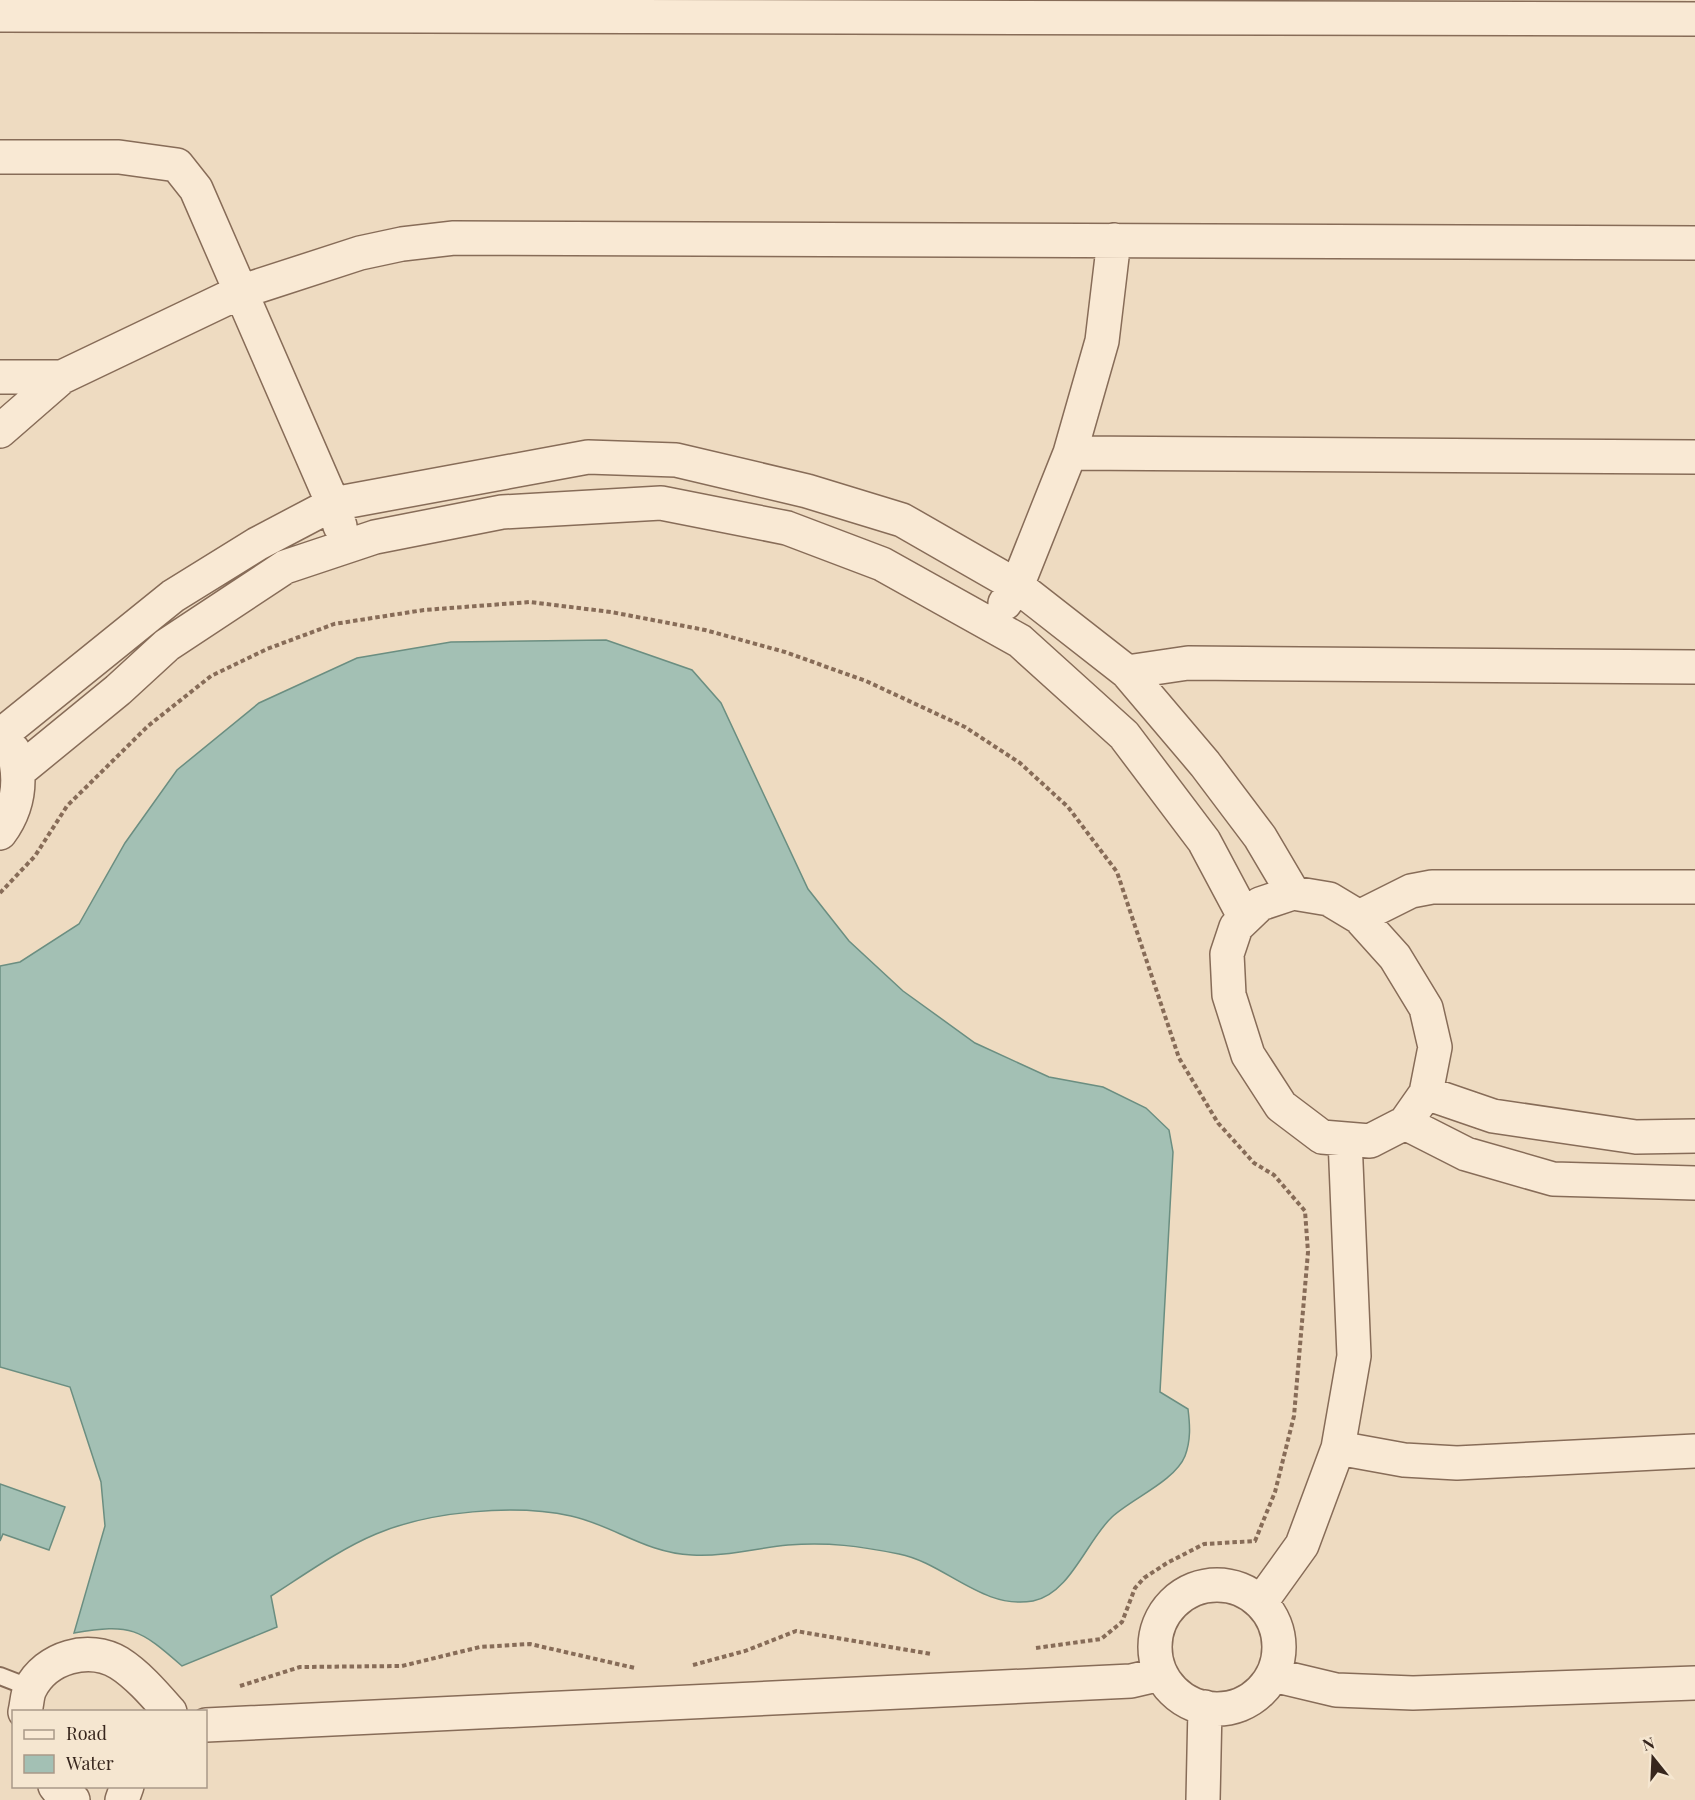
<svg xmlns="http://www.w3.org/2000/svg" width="1695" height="1800" viewBox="0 0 1695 1800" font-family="'Playfair Display',serif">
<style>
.water{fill:#a3c0b4;stroke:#6b8e81;stroke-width:1.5}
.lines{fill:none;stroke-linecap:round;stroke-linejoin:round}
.lane-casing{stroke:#876c58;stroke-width:20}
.street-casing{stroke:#876c58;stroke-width:36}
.path{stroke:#876c58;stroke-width:4;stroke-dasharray:4.5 3;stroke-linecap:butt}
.lane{stroke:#f9e9d4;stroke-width:16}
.street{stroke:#f9e9d4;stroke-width:33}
</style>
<rect width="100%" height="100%" fill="#eedbc1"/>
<path class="water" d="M606 640 692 670 721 703 808 889 849 941 903 991 975 1043 1049 1077 1103 1087 1146 1108 1169 1130 1173 1152 1160 1392 1188 1409C1190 1425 1191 1440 1185 1456 1175 1481 1131 1499 1112 1517 1087 1540 1070 1594 1033 1601 982 1610 945 1563 899 1554 859 1546 829 1542 788 1545 756 1548 725 1557 692 1555 645 1553 613 1525 571 1516 515 1504 430 1511 376 1534 340 1549 304 1575 271 1596L277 1627 182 1666C140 1629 131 1623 74 1633L105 1526 101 1482 70 1387 0 1367V966L20 962 79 924 125 843 177 770 259 703 357 658 451 642Z
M0 1484 65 1507 49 1550 3 1534 0 1541Z"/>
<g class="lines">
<defs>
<path id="lane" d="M0 1676 31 1688"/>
<path id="street" d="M0 15 1695 19
M0 157H119L177 165 196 189 333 504 340 526
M0 377H62
M0 431 62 377 240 292 360 253 402 244 454 238 1695 243
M1070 453 1695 457
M1005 603 1017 586 1070 453 1102 341 1114 240
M1127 672 1188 663 1695 667
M7 730 173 596 257 544 333 504 588 457 676 460 807 491 902 520 1017 586 1127 672 1205 764 1260 837 1293 893
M19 771 118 690 167 645 285 567 375 537 502 512 661 503 787 528 882 564 1020 641 1124 735 1204 841 1245 918
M0 833C19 807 22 779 13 750
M1293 893 1329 899 1359 917 1395 957 1426 1008 1435 1047 1426 1093 1405 1123 1370 1141 1322 1137 1281 1106 1248 1055 1229 995 1227 954 1236 927 1260 904Z
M1359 917 1411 891 1432 887H1695
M1426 1093 1493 1116 1636 1137 1695 1136
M1405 1123 1466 1154 1553 1179 1695 1183
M1338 1448 1404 1460 1457 1463 1695 1451
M1155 1647a62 62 0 1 1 124 0a62 62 0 1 1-124 0Z
M1261 1602 1302 1545 1338 1448 1354 1356 1345 1139
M1273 1675 1336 1690 1413 1693 1695 1683
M25 1712C27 1704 27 1695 30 1689 46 1657 89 1645 119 1663 138 1675 155 1695 170 1712
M206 1725 1131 1681 1161 1674
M55 1786 63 1796 73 1800
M122 1800 127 1786
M1203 1800 1205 1707"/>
</defs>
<use href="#lane" class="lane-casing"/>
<use href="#street" class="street-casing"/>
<path class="path" d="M0 893 35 856 67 806 148 726 211 676 267 649 334 624 424 610 530 602 611 612 705 630 785 652 866 681 965 727 1020 763 1068 807 1117 872 1179 1058 1218 1123 1254 1163 1274 1175 1305 1211 1308 1252 1294 1416 1275 1492 1255 1541 1204 1544 1167 1563 1144 1578 1135 1588 1122 1622 1101 1639 1036 1648
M693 1665 745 1651 796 1631 931 1654
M240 1686 300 1667 402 1666 480 1647 530 1644 635 1668"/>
<use href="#lane" class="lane"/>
<use href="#street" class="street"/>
</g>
<rect x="12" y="1710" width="195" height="78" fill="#f5e6d0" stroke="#a99988" stroke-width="1.5"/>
<rect x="24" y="1730" width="30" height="9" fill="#f9e9d4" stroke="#a99988" stroke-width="1.5"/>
<text x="66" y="1740" font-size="18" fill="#37261d">Road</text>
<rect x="24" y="1755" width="30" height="18" fill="#a3c0b4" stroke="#a99988" stroke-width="1.5"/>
<text x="66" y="1770" font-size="18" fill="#37261d">Water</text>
<g transform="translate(1653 1758) rotate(342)" stroke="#f5e6d0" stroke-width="4.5" paint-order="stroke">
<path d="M0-4.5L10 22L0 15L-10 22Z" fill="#37261d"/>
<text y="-9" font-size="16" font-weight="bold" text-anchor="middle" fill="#37261d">N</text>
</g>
</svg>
